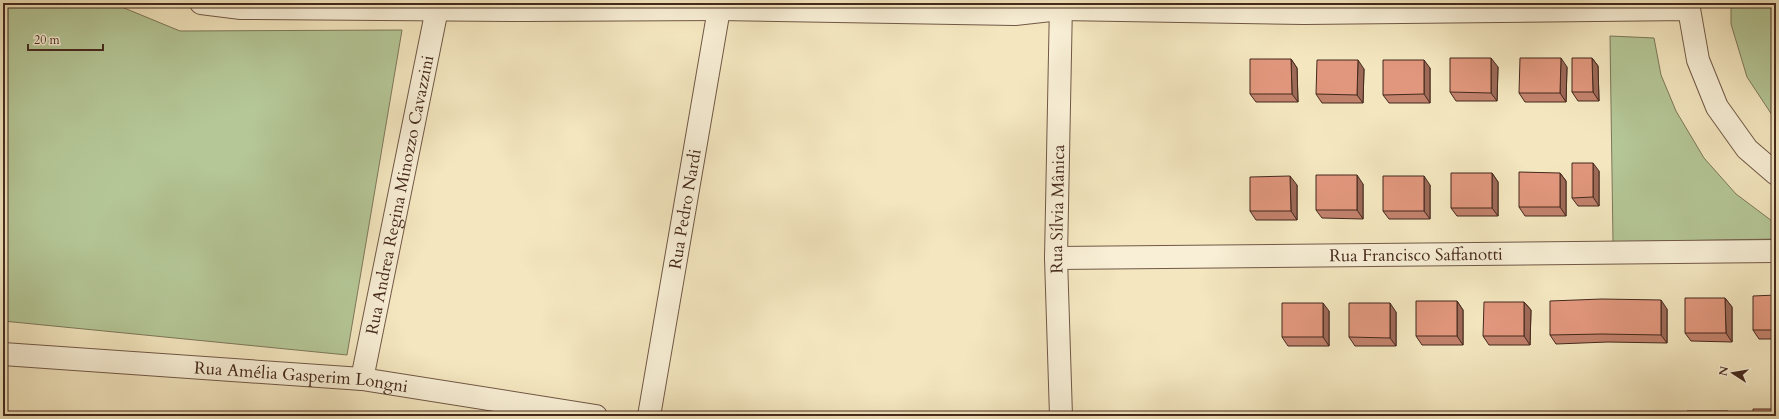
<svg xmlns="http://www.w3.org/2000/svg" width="1779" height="419" viewBox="0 0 1779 419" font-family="Cardo,serif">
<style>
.green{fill:#b5c797;stroke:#7d785a}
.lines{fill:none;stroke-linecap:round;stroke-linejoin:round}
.minor-casing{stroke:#715846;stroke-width:24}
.tertiary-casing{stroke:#715846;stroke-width:24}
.minor{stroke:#f8efd6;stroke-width:22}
.tertiary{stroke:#f8efd6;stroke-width:22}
.wall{fill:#c2826c;stroke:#45291d}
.shaded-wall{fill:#9e6a58;stroke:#45291d}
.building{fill:#e1977d;stroke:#45291d}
.labels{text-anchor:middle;stroke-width:3.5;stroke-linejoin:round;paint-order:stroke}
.street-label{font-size:17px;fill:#45291d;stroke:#f8efd6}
</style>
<rect width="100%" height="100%" fill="#f4e7c0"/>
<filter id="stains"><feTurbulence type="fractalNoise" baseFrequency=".005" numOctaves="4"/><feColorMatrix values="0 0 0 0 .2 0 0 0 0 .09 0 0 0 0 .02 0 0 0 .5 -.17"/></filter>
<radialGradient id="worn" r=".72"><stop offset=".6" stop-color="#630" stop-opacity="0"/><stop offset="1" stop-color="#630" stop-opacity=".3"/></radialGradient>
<path class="green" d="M3 3H112L180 31 402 30 347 355 3 321Z
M1731 3H1776V121L1747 77 1731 24Z
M1610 36 1654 38 1661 75 1676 111 1704 158 1736 194 1776 224V239L1613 242Z"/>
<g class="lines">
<defs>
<g id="minor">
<path id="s1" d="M1056 258 1776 251"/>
<path id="s2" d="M3 354 362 379 596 416"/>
<path id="s3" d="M362 379 437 9"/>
<path id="s4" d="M649 416 719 9 724 3"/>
<path id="s5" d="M1061 416 1056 258 1061 3"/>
</g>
<path id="tertiary" d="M201 3 241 8 524 10 719 9 1015 14 1060 9 1304 13 1689 9
M1690 3 1689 9 1698 60 1717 107 1747 149 1776 174"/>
</defs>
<use href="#minor" class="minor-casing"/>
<use href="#tertiary" class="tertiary-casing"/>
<use href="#minor" class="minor"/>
<use href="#tertiary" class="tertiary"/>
</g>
<path class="wall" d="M1592 58 1598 66 1599 101H1578L1572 92Z
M1291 59 1297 68 1298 102H1256L1250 94Z
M1498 67 1497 101H1456L1450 92Z
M1567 67 1566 102H1525L1519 93Z
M1430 68V103H1389L1383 95Z
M1364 69 1363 103H1322L1316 94Z
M1599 171V206H1578L1572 198Z
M1492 173 1498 182V216H1457L1451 208Z
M1560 173 1566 181V216H1525L1519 207Z
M1363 184V219L1322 218 1316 210Z
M1297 185V220H1256L1250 211Z
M1430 185V219H1389L1383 211Z
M1776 295V339H1759L1753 330Z
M1725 298 1732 307V342L1691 341 1685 333Z
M1457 301 1463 310V345H1422L1416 336Z
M1524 302 1531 310 1530 345H1489L1483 336Z
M1667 309V343L1608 342 1556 344 1550 335Z
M1329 311V346H1288L1282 337Z
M1396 312V346H1355L1349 337Z"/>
<path class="shaded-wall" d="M1491 58 1498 67 1497 101 1491 93Z
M1561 58 1567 67 1566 102 1560 93Z
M1592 58 1598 66 1599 101 1593 92Z
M1291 59 1297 68 1298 102 1292 94Z
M1358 60 1364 69 1363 103 1357 95Z
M1424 60 1430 68V103L1424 94Z
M1593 163 1599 171V206L1593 197Z
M1492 173 1498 182V216L1492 208Z
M1560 173 1566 181V216L1560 207Z
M1357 175 1363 184V219L1357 210Z
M1290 176 1297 185V220L1291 211Z
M1424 176 1430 185V219L1424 211Z
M1725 298 1732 307V342L1726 333Z
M1661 300 1667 309V343L1661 335Z
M1457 301 1463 310V345L1457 336Z
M1524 302 1531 310 1530 345 1524 336Z
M1323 303 1329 311V346L1323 337Z
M1390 303 1396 312V346L1390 338Z
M1728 411 1731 416H1728Z"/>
<path class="building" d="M1450 58H1491V93L1450 92Z
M1520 58H1561L1560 93H1519Z
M1572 58H1592L1593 92H1572Z
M1250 59H1291L1292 94H1250Z
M1317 60H1358L1357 95 1316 94Z
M1383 60H1424V94L1383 95Z
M1572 163H1593V197L1572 198Z
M1519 172 1560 173V207H1519Z
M1451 173H1492V208H1451Z
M1316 175H1357V210H1316Z
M1290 176 1291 211H1250V177Z
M1383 176H1424V211H1383Z
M1776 295V330H1753V296Z
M1685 298H1725L1726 333H1685Z
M1602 299 1661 300V335L1602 334 1550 335V301Z
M1416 301H1457V336H1416Z
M1484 302H1524V336H1483Z
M1282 303H1323V337H1282Z
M1349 303H1390V338L1349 337Z
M1753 409H1776V416H1753Z
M1687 411H1728V416H1687Z
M1619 414H1660V416H1619Z"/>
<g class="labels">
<g class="street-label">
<text dy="6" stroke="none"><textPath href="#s3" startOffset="188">Rua Andrea Regina Minozzo Cavazzini</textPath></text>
<text dy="6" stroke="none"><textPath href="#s4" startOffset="210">Rua Pedro Nardi</textPath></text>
<text dy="6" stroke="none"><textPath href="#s5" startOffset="207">Rua Sílvia Mânica</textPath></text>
<text dy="6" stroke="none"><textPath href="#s1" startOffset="360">Rua Francisco Saffanotti</textPath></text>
<text dy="6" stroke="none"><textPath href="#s2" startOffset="299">Rua Amélia Gasperim Longni</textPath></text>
</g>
</g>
<rect width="1779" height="419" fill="none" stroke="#f4e7c0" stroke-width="16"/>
<rect x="4" y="4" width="1771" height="411" fill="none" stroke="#45291d" stroke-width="2"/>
<rect x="8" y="8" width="1763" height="403" fill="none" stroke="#45291d"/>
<g transform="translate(1733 373) rotate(282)" stroke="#f8efd6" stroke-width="3" paint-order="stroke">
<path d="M0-3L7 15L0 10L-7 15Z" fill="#45291d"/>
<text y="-6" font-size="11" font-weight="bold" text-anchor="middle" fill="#45291d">N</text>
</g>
<path d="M28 44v6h75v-6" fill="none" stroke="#45291d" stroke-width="2"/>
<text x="34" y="44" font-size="12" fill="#45291d" stroke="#f8efd6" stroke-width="3" paint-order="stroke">20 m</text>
<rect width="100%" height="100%" filter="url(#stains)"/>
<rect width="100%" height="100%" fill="url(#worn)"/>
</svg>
